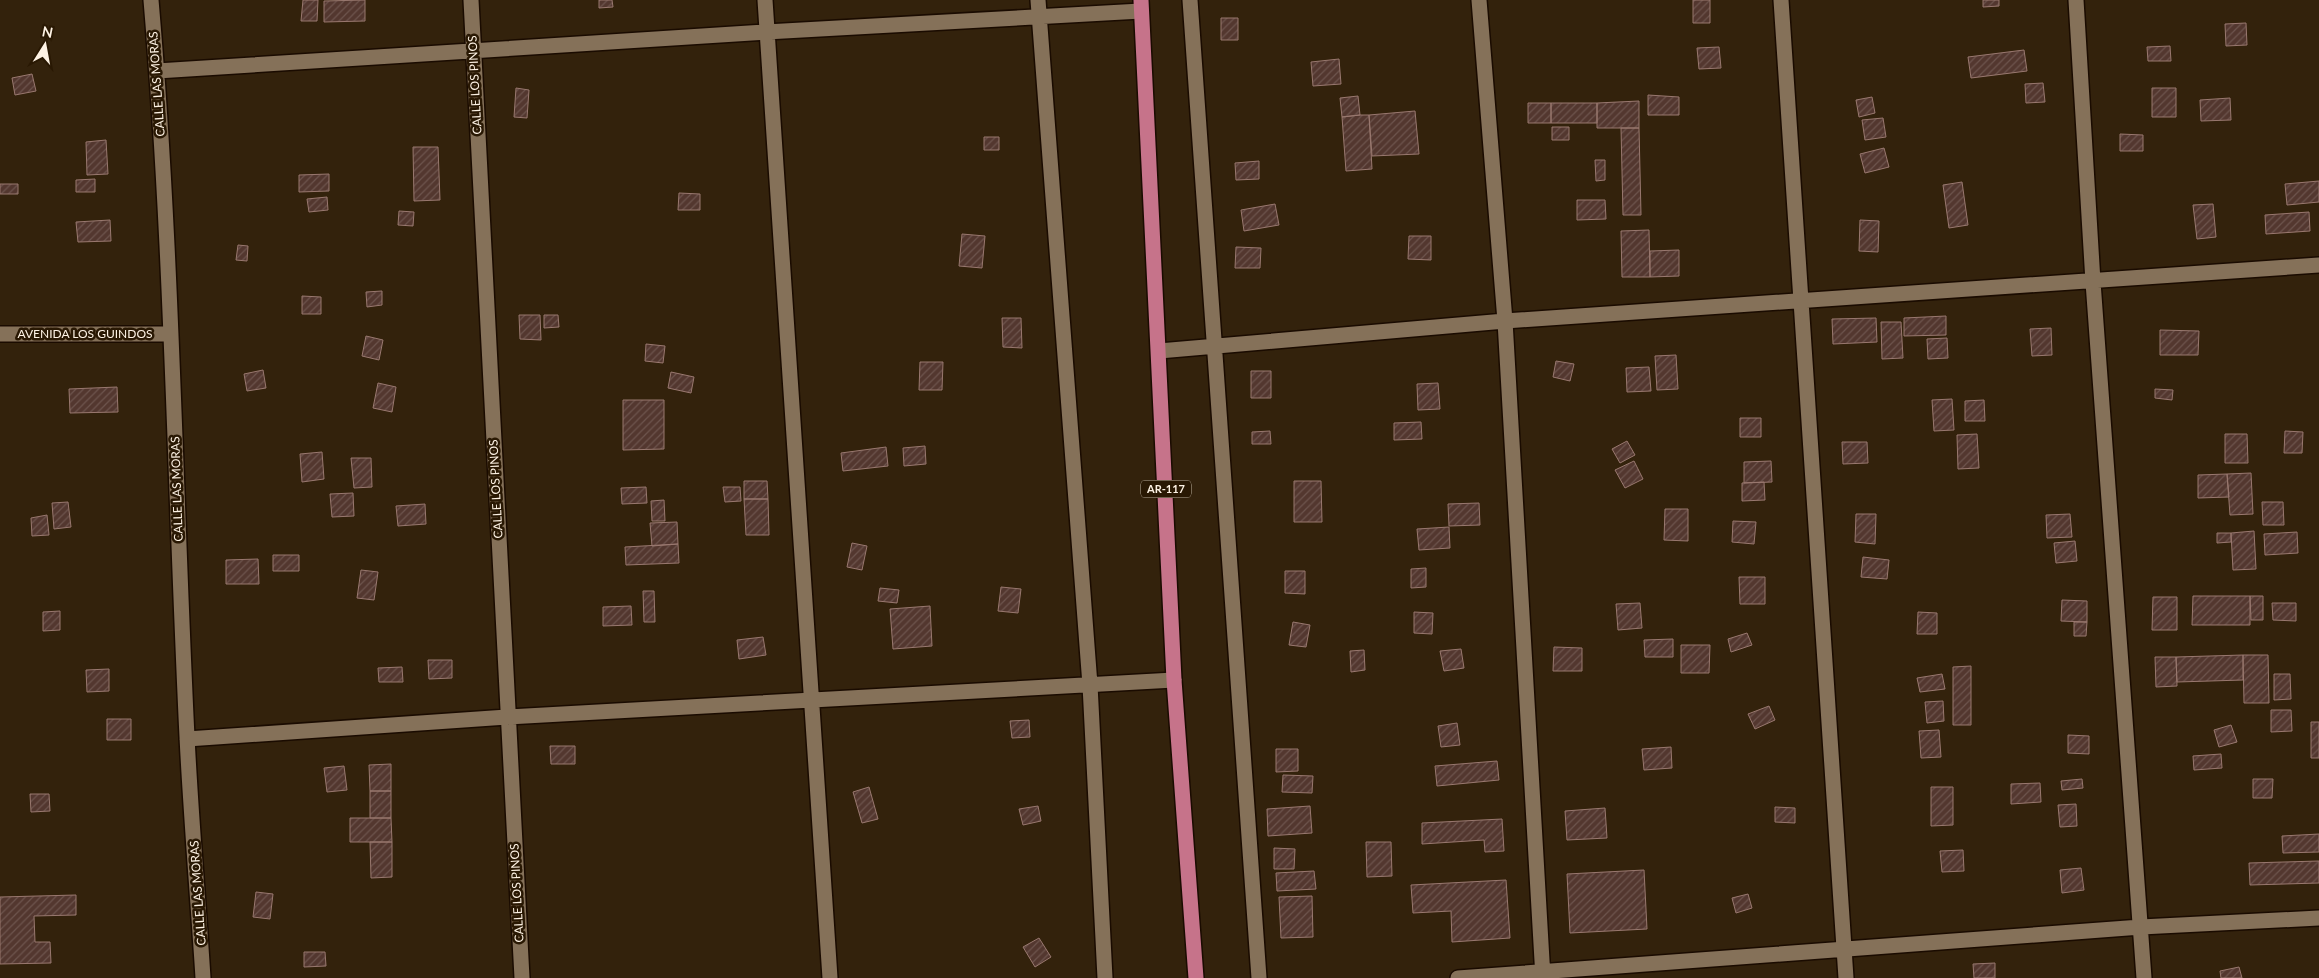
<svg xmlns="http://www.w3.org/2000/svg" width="2319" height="978" viewBox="0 0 2319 978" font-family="Lato,sans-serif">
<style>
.building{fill:url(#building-hatch);stroke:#99786f}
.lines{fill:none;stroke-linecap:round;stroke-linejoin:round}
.street-casing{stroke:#1a0b00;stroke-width:18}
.primary-casing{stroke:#1a0b00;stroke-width:18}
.street{stroke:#857159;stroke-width:15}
.primary{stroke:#c6738a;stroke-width:15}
.labels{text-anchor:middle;stroke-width:5;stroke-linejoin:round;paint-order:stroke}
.shield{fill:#291803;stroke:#bdb1a0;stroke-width:1}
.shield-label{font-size:11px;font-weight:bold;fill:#fdf2e4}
.street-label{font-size:12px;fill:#fdf2e4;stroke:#291803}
</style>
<defs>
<pattern id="building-hatch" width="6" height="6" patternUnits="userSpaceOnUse" patternTransform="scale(1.25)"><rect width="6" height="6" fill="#53372f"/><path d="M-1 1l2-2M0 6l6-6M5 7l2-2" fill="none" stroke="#6d544d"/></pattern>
</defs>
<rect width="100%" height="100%" fill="#33220c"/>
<path class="building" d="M303 0H318L317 21H301Z
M365 0V21L324 22V1Z
M599 0H612L613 7 599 8Z
M1693 0H1710V23H1693Z
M1983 0H1999V6L1983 7Z
M1221 18H1238V40H1221Z
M2246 23 2247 45 2226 46 2225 24Z
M2170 46 2171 61H2148L2147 47Z
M1719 47 1721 68 1699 69 1697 48Z
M2024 50 2027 71 1971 78 1968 57Z
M1339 59 1341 84 1313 86 1311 62Z
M32 74 36 91 15 95 12 78Z
M2043 83 2045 102 2026 103 2025 84Z
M516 88 529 90 527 118 514 117Z
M2152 88H2176V117H2152Z
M1648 95 1679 97V115H1648Z
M1358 96 1360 115 1342 117 1340 98Z
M1872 97 1875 113 1859 117 1856 100Z
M2230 98 2231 120 2201 121 2200 100Z
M1639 101V128H1597V103Z
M1528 103H1551V123H1528Z
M1551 103H1597V123H1551Z
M1415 111 1419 154 1372 156 1369 115Z
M1360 115H1369L1372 169 1346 171 1342 117Z
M1883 118 1886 137 1865 140 1862 120Z
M1552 127H1569V140H1552Z
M1621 128H1639L1641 215H1623Z
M2120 134 2143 135V151H2120Z
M984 137H999V150H984Z
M106 140 108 174 87 175 86 142Z
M413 147H438L440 200 414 201Z
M1884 148 1889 167 1865 173 1860 154Z
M1595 160H1605V180L1596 181Z
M1259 161V179L1236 180 1235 163Z
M329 174V191L299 192V175Z
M95 179V192H76V180Z
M2319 181V202L2287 205 2285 184Z
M1962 182 1968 225 1949 228 1943 185Z
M0 184H18V194H0Z
M679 193 700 194V210H678Z
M327 197 328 210 309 212 307 199Z
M1577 200H1605L1606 219 1577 220Z
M1275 204 1279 225 1244 231 1241 210Z
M2213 204 2216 237 2197 239 2193 205Z
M399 211 414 212 413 226 398 225Z
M2309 212 2310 231 2266 234 2265 215Z
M110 220 111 241 78 242 76 222Z
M1860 220 1879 221 1878 252 1859 251Z
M1649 230 1650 277H1622L1621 231Z
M962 234 985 236 982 268 959 266Z
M1409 236H1431V260L1408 259Z
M238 245 248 246 247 261 236 260Z
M1236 247 1261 248 1260 268H1235Z
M1679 250V276L1650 277V251Z
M382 291V305L367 307 366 292Z
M302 296 321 297V314H302Z
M519 315H540L541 340 520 339Z
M544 315H558L559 327 544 328Z
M1946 316V335L1904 336V318Z
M1002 318H1021L1022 348 1003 347Z
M1876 318 1877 342 1833 344 1832 319Z
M1881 322H1901L1903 358 1882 359Z
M2051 328 2052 355 2032 356 2030 329Z
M2160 330 2199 331 2198 355H2160Z
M366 336 383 340 379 360 362 356Z
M1947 338 1948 358 1928 359 1927 339Z
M646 344 665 346 663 363 645 361Z
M1676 355 1678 389 1657 390 1655 356Z
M1556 361 1574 364 1570 381 1553 377Z
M920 362H943L942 390H919Z
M1649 367 1651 391 1627 392 1626 368Z
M263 370 266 388 247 391 244 374Z
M1251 371H1271V398H1251Z
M671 372 694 377 691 393 668 388Z
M378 383 396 387 392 412 373 408Z
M1438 383 1440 409 1418 410 1417 384Z
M117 387 118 412 70 413 69 389Z
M2155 389 2173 390 2172 400 2155 398Z
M1952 399 1954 430 1934 431 1932 400Z
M623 400H664V449L623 450Z
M1984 400 1985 421H1965V401Z
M1740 418H1761V437H1740Z
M1421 422 1422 439 1394 440V423Z
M1270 431 1271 444H1252V432Z
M2285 431 2303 432 2302 453H2284Z
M1977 434 1979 468 1958 469 1957 435Z
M2225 434H2247L2248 463H2225Z
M1627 441 1635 455 1620 463 1612 449Z
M1842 442H1867L1868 463 1843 464Z
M925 446 926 464 904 466 903 448Z
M886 447 888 466 843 471 841 453Z
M322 452 324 479 302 482 300 454Z
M351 458H371L372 487 354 488Z
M1634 461 1643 479 1625 488 1615 470Z
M1771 461 1772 482 1744 483V462Z
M2251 473 2253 514 2230 515 2227 474Z
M2227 474 2229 497 2198 498V475Z
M744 481H767L768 499H744Z
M1294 481H1321L1322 522H1294Z
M1764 482 1765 500 1742 501V483Z
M646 487 647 503 622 504 621 488Z
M723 487H740L741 501 725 502Z
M353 493 354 516 332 517 330 494Z
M744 499H768L769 535H746Z
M664 500 665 521H652L651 501Z
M68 502 71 527 54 529 52 503Z
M2262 502H2283L2284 525H2263Z
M1479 503 1480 525 1449 526 1448 504Z
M425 504 426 524 398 526 396 506Z
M1665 509H1688V541L1664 540Z
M1856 514H1876L1875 544 1855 542Z
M2070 514 2072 537 2047 538 2046 515Z
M47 515 49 535 32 536 31 518Z
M1733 521 1756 522 1754 544 1732 542Z
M677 522 678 544 652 546 650 523Z
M1449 527 1450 548 1419 550 1417 529Z
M2254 531 2256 569 2233 570 2231 533Z
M2297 532 2298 553 2265 555 2264 534Z
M2217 533H2231V542L2217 543Z
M2075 541 2077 561 2056 563 2054 543Z
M852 543 867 546 862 570 847 567Z
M678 544 679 563 626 565 625 547Z
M273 555H299V571H273Z
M1863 557 1889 560 1887 579 1861 577Z
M258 559 259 584H226V560Z
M1426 568V587L1411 588V569Z
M361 570 378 572 374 600 357 598Z
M1285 571H1305V594L1285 593Z
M1739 577H1765V604H1740Z
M1001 587 1021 589 1018 613 998 611Z
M880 588 899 590 897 603 878 601Z
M643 591H654L655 622H644Z
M2193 596H2250V625H2192Z
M2250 596H2263V620H2251Z
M2153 597H2177V630H2152Z
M2062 600 2087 601V622L2061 621Z
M1640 603 1642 628 1618 630 1616 604Z
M2272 603H2296V621L2273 620Z
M631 606 632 625 603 626V607Z
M930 606 932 646 893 649 890 609Z
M60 611V630L43 631V612Z
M1414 612 1433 613 1432 634 1414 633Z
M1918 612 1937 613V634H1917Z
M1293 622 1310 625 1306 647 1289 645Z
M2074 622H2087L2086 636H2074Z
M1747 633 1752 645 1731 652 1728 639Z
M763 637 766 655 739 659 737 640Z
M1673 639V657H1645L1644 640Z
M1681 645H1710L1709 673H1681Z
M1554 647 1582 648V671H1553Z
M1461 649 1464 668 1444 671 1440 651Z
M1364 650 1365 670 1351 672 1350 651Z
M2243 655H2268L2269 703H2244Z
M2243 655V680L2177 682 2176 657Z
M2155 657H2176L2177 686 2156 687Z
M428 660H452V678L429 679Z
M1971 666V725H1953V667Z
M402 667 403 682H379L378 668Z
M109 669V691L87 692 86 670Z
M1942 674 1945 689 1920 692 1917 678Z
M2274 674H2290L2291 699 2274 700Z
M1943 701 1944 721 1927 723 1925 702Z
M1769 706 1775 720 1755 729 1748 714Z
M2271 710H2291L2292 731 2271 732Z
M107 719H131V740H107Z
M1029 720 1030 737 1012 738 1010 721Z
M2311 722H2319V758H2311Z
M1457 723 1460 745 1441 747 1438 726Z
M2231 725 2237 742 2219 747 2214 730Z
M1939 730 1941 757 1921 758 1919 731Z
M2068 735 2089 736V754L2068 753Z
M550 746H575V764H551Z
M1671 747 1672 768 1644 770 1642 749Z
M1276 749H1298V771L1276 772Z
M2221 754 2222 768 2194 770 2193 756Z
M1497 761 1499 780 1437 786 1435 766Z
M391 764V791H370L369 765Z
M344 766 347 790 327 792 324 768Z
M1283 775 1313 776 1312 793 1282 792Z
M2082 779 2083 788 2062 790 2061 781Z
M2253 779H2273L2272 798H2253Z
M2040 783 2041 802 2011 804V784Z
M869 787 878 819 862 823 853 792Z
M1931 787H1953V825L1931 826Z
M370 791H391V818H370Z
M30 794H49L50 811 31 812Z
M2076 804 2077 826 2060 827 2058 805Z
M1038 806 1041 821 1023 825 1019 809Z
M1310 806 1312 833 1268 836 1267 809Z
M1775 807 1795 808V823L1775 822Z
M1605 808 1607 838 1567 840 1565 811Z
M350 818H391L392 842H350Z
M1502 819 1504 851 1485 852 1484 840 1422 844V823Z
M2319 834V852L2283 853 2282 836Z
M370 842H392V877L371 878Z
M1366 842H1391L1392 876 1367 877Z
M1274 848 1295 849 1294 869H1274Z
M1963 850 1964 871 1942 872 1940 851Z
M2319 861V883L2250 885 2249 863Z
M2081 868 2084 890 2062 893 2060 870Z
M1644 870 1647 929 1570 933 1567 874Z
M1314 871 1316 889 1277 891 1276 873Z
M1506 880 1510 938 1452 942 1451 911 1413 913 1411 885Z
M256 892 273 894 270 919 253 917Z
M1748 894 1752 908 1736 913 1732 898Z
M76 895V915L34 916 35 942H50L51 963 0 964V897Z
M1312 896 1313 937 1281 938 1279 897Z
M1039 938 1051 957 1035 967 1023 947Z
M304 952H325L326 966 304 967Z
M1995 963V978H1974L1973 964Z
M2239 967 2242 978H2221L2220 971Z"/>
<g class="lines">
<defs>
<path id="street" d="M151 0C172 245 175 492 187 737 191 818 198 898 203 978
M471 0 522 978
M765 0 830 978
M1038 0 1090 685 1105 978
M1190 0 1259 978
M1479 0 1505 321 1543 978
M1781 0 1846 978
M2076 0 2093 282 2144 978
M157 71 766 32 1141 11
M0 334H171
M1159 351 1505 321 2319 265
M187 739 507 717 1174 680
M1458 978 2141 927 2319 918"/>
<path id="primary" d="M1141 0 1174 680 1196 978"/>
</defs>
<use href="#street" class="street-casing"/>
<use href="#primary" class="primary-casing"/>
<use href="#street" class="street"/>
<use href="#primary" class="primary"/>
</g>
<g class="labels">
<rect class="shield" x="1141" y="480.5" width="50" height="17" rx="4"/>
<g class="shield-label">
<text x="1166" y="493">AR-117</text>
</g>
<g class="street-label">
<text transform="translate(157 84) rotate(-94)" y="4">CALLE LAS MORAS</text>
<text transform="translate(475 85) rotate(-93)" y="4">CALLE LOS PINOS</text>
<text x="85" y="338">AVENIDA LOS GUINDOS</text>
<text transform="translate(177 489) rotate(-92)" y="4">CALLE LAS MORAS</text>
<text transform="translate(496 489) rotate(-93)" y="4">CALLE LOS PINOS</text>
<text transform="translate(198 893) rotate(-94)" y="4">CALLE LAS MORAS</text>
<text transform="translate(517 893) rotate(-93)" y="4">CALLE LOS PINOS</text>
</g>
</g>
<g transform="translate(45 45) rotate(11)" stroke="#291803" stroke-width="4" paint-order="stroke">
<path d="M0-4L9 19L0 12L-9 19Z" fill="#fdf2e4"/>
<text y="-8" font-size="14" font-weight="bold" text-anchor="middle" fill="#fdf2e4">N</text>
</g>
</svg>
